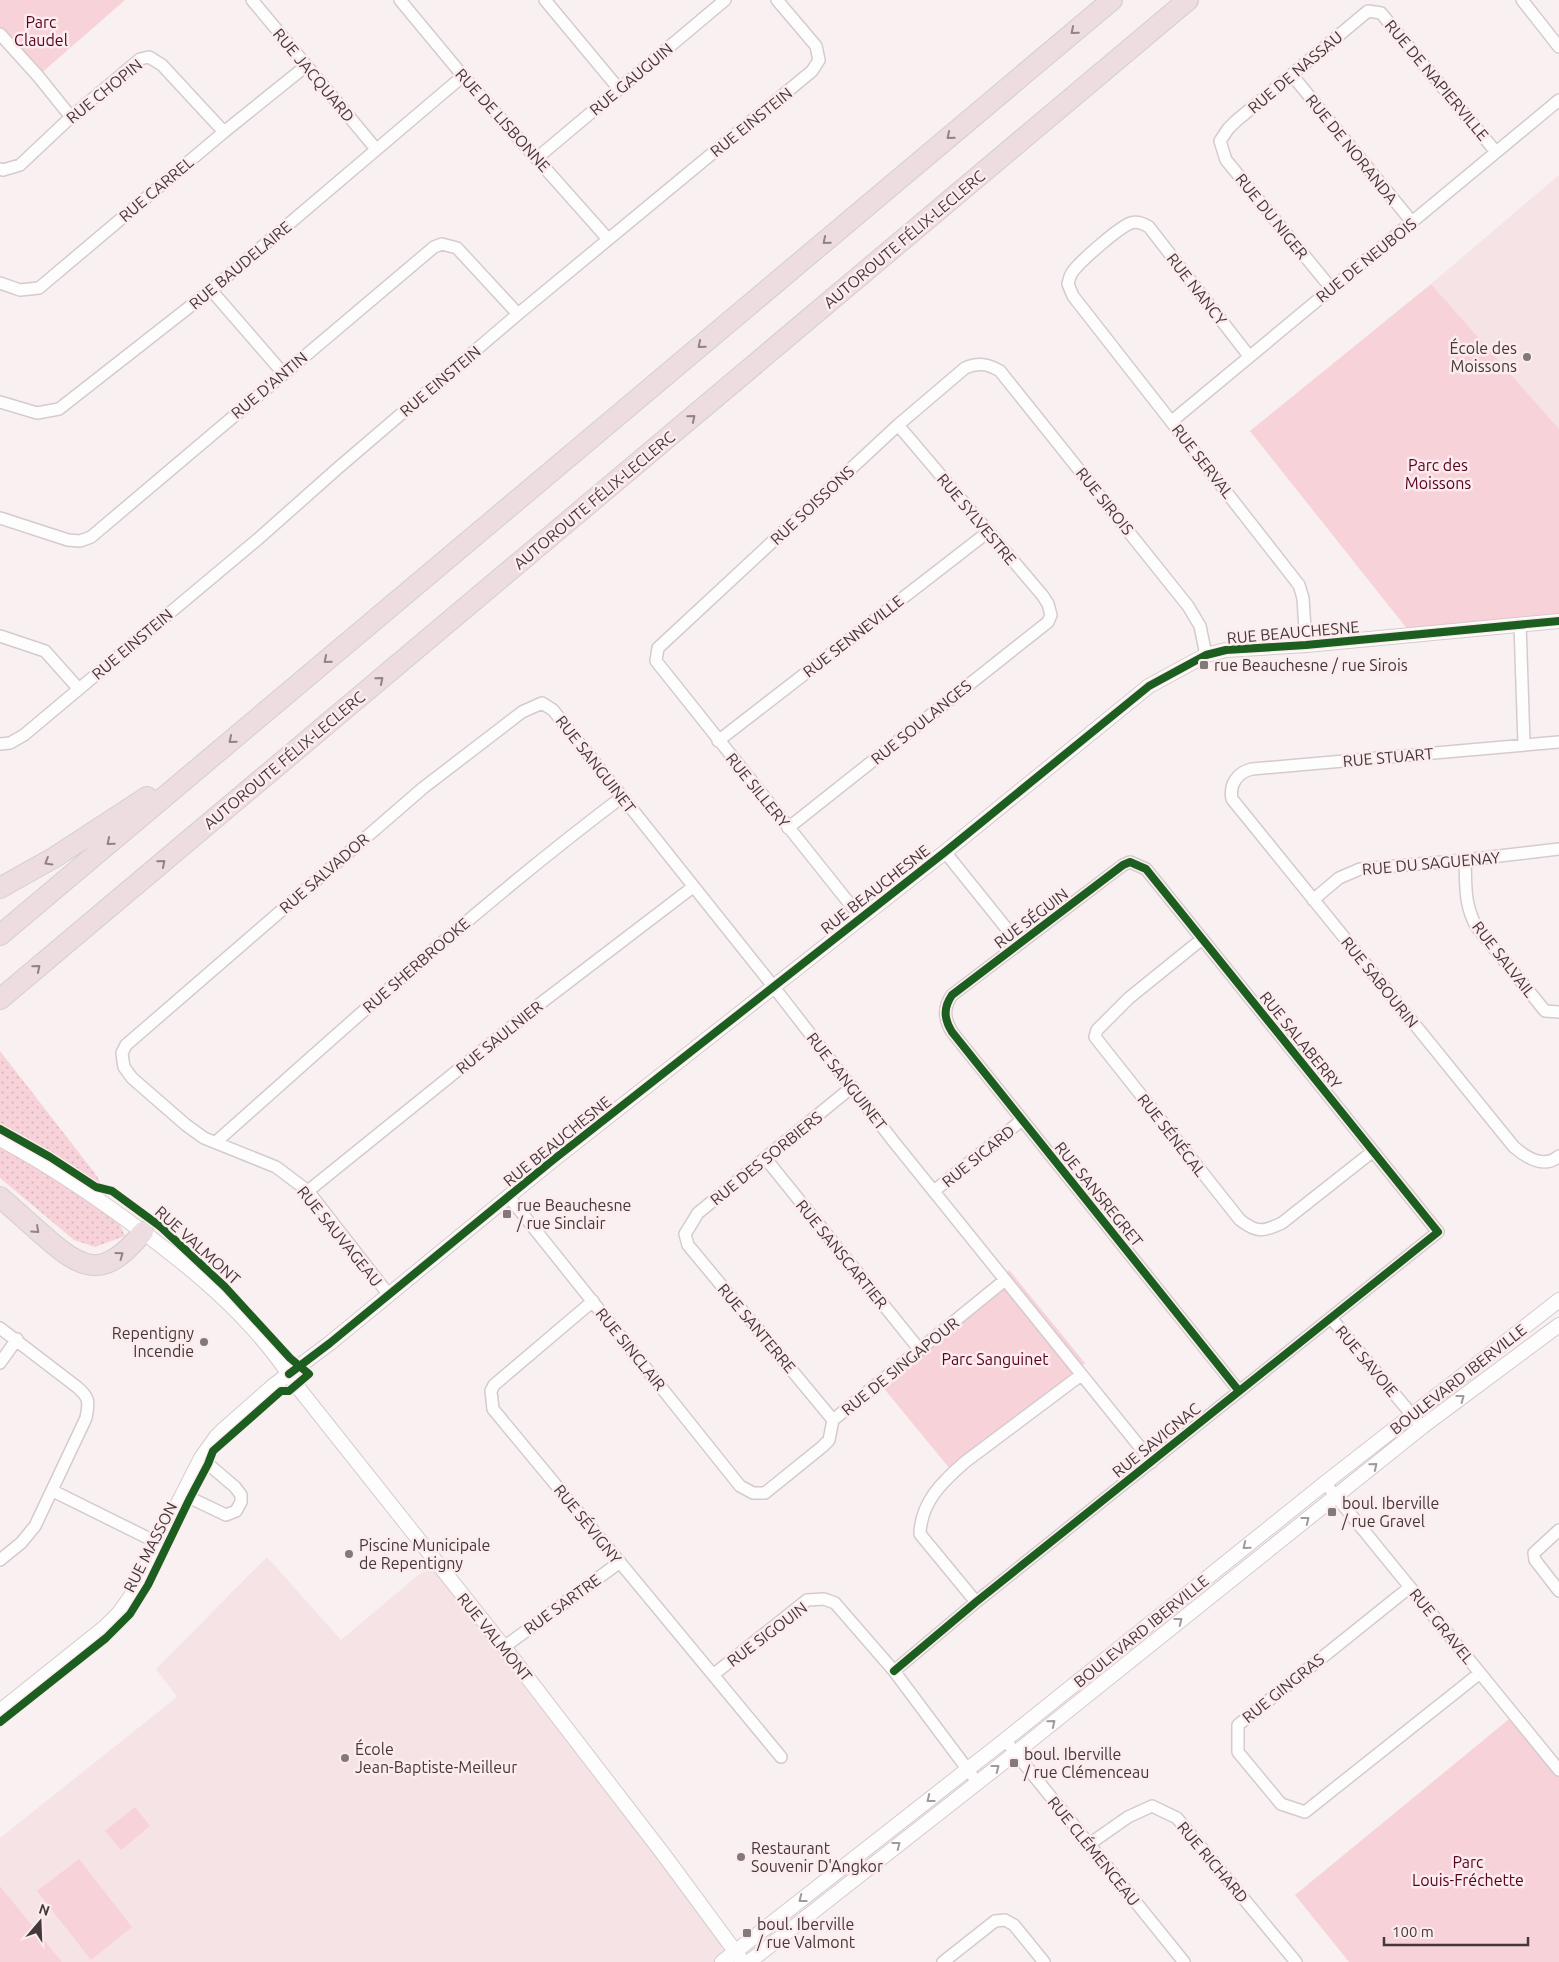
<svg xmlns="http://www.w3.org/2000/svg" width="1559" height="1962" viewBox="0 0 1559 1962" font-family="Ubuntu,sans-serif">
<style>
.built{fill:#f6e3e5}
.grass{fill:url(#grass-dots)}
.park{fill:#f7d2d9}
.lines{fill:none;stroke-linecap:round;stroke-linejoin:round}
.minor-casing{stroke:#d5cbcc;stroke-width:14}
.tertiary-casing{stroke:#d5cbcc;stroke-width:16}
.motorway-casing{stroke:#d4cecf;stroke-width:22}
.minor{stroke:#fefdfd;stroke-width:11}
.tertiary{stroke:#fefdfd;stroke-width:14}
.motorway{stroke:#eddce0;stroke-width:20}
.cycleway-casing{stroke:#fdecee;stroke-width:11}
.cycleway{stroke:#1b5e20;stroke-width:8}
.oneway{stroke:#908285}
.oneway2{stroke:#a19a9c}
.poi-dot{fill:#83787a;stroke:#fdecee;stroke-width:2}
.labels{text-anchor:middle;stroke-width:5;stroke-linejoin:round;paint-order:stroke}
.park-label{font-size:16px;fill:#570122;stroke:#fdecee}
.street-label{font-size:16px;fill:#44383a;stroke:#fdecee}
.poi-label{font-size:16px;fill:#44383a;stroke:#fdecee;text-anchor:start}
</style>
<defs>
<pattern id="grass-dots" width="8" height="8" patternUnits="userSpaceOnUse" patternTransform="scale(1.25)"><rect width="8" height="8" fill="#f7d2d9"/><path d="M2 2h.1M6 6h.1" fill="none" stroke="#d5b5bb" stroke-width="1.8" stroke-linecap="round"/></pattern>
</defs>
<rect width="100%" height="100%" fill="#f9f0f1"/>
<path class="built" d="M1559 175V429L1431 284Z
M267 1557 341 1640 435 1561 735 1951 722 1962H62L0 1886V1838L177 1697 156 1669Z"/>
<path class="grass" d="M0 1051 97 1176 125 1236 95 1247 74 1240 0 1178Z"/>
<path class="park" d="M0 0H125L38 76 0 34Z
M1431 284 1559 429V621L1412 635 1250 431Z
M1009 1270 1085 1363 950 1469 877 1380Z
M1514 1715 1559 1770V1962H1349L1295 1895Z
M135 1807 150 1826 121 1850 105 1831Z
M79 1859 132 1927 91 1960 37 1891Z
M0 1886 62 1962H0Z"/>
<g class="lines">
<defs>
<path id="minor" d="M252 0 376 149
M400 0 463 76 608 239
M545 0 619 89
M1522 0 1559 47
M0 34 38 76 71 117
M1292 75 1412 222
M537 158 725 0
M0 169 3 170 20 165 71 117 140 59 149 57 162 65 224 132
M0 283 20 290 39 288 224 132 306 66
M1331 288 1226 160 1220 141 1228 129 1236 121 1368 11 1381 13 1496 152
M211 290 283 373
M1249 356 1149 227C1144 224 1137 221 1131 223 1119 227 1082 260 1074 270 1070 274 1069 279 1068 284L1073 296 1299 585 1303 598 1306 645
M0 402 37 413 59 409 211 290 463 76
M1172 421 1559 100
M0 518 68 540 80 541 91 537 434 247 442 244 457 248 518 314
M1520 624 1524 744
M0 636 45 651 78 688
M718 741 988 532
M1559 742 1252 769C1238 772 1229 784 1232 799L1514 1147C1527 1158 1544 1169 1559 1156
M0 744 10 743 24 735 258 539 338 468 518 314 812 71 819 60 816 46 777 0
M788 828 1048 622 1051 615 1048 604 1043 596 898 425
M945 852 1019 944
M1465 860C1466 886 1464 903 1476 926L1545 1011 1559 1012
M1313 900 1339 878 1360 869 1465 860 1559 849
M861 918 656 661 658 648 898 425 965 368C978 362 988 364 1000 371L1188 606 1200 626 1206 655
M1202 939 1129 998 1097 1030 1095 1037 1240 1220C1257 1233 1263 1232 1282 1223L1372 1152
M216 1142C349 1024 480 904 622 797
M766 1159 919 1349
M308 1191 541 1003 693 887
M934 1191 1022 1120
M509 1197 740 1486 753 1493H765L822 1447 829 1440 833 1420 1005 1280
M389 1295 308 1191 276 1167 204 1138 186 1125 132 1078 124 1067 123 1061 122 1053 126 1045 423 788 522 712 542 703 553 710 773 986 894 1142 1152 1462
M593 1301 494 1385 491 1391 493 1409 781 1757
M1331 1318 1422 1427
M0 1328 77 1387C90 1398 89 1402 86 1418L35 1526 21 1543 0 1560
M0 1363 17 1339
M833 1420 688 1245 685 1234 698 1213 852 1087
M1325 1483 1559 1770
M53 1491 158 1543
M184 1495 226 1515 236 1511 241 1502V1495L235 1487 201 1458
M1559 1530 1534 1553 1535 1560 1559 1591
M1410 1587 1238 1725V1752L1281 1804 1305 1812 1480 1673
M976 1602 920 1534C921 1502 942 1482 965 1462L1081 1375
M504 1647 620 1562
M894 1671 976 1602 1438 1232 1146 869 1130 862 1123 865 952 995C943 1008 944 1019 952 1032L1239 1391
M713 1675 807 1600 824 1599 835 1603 894 1671 977 1782
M1005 1740 1184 1962
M1088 1845 1128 1817 1152 1806 1177 1818 1296 1962
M943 1962 995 1921 1005 1920 1014 1925 1044 1962"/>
<path id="tertiary" d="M0 1139C45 1163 87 1191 128 1221 191 1267 254 1318 296 1385L504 1647 664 1855 743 1962
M0 1711 105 1627 119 1613 131 1596 201 1458 216 1437 224 1429 274 1385 330 1343 553 1160 945 852 1149 686 1206 655 1226 650 1306 645 1559 621
M722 1962 1005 1740 1325 1483 1559 1300
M749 1962 1014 1754 1422 1427 1559 1325"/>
<path id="motorway" d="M0 888 55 857 147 797
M0 935 1112 0
M0 999 1188 0
M0 1197C15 1210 29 1223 44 1236 86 1274 106 1277 143 1232"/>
</defs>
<use href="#minor" class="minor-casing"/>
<use href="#tertiary" class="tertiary-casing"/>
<use href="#motorway" class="motorway-casing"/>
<use href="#minor" class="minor"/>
<use href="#tertiary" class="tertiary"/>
<use href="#motorway" class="motorway"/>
<defs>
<path id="cycleway" d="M0 1129 50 1157 96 1187 112 1191 161 1227 225 1287 290 1358 309 1374 289 1391H281L213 1451 208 1464 190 1498 148 1585 130 1614 106 1638 0 1722
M289 1374 330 1343 553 1160 945 852 1149 686 1206 655 1226 650 1306 645 1559 621
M894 1671 976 1602 1438 1232 1146 869 1130 862 1123 865 952 995C943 1008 944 1019 952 1032L1239 1391"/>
</defs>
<use href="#cycleway" class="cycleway-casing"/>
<use href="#cycleway" class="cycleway"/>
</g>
<defs><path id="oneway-chevron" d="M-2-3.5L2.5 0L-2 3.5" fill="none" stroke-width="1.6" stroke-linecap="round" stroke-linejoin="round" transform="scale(1.25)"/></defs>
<g class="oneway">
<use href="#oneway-chevron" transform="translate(1074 31) rotate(140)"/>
<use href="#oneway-chevron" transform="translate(950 136) rotate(140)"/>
<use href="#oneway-chevron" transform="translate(826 241) rotate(140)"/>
<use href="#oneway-chevron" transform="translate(701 345) rotate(140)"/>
<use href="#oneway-chevron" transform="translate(692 418) rotate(-40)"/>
<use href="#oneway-chevron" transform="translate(327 660) rotate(140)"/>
<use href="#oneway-chevron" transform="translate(380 680) rotate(-40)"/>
<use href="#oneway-chevron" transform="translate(232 740) rotate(140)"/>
<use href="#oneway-chevron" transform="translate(110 842) rotate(140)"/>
<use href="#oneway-chevron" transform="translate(48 862) rotate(149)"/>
<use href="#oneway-chevron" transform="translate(162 863) rotate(-40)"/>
<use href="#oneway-chevron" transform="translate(37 968) rotate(-40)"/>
<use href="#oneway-chevron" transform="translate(36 1230) rotate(42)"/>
<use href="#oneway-chevron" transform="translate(120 1255) rotate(-36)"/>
</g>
<g class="oneway2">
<use href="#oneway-chevron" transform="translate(1461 1398) rotate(-37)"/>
<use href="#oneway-chevron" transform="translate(1374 1466) rotate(-39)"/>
<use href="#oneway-chevron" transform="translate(1306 1520) rotate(-38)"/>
<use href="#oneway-chevron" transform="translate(1246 1546) rotate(141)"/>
<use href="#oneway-chevron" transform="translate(1179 1621) rotate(-38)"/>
<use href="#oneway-chevron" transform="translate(1052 1723) rotate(-39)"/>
<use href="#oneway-chevron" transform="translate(996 1768) rotate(-37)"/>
<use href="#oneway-chevron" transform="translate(930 1799) rotate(142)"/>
<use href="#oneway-chevron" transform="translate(897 1845) rotate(-38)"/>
<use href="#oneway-chevron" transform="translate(802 1899) rotate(142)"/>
</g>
<g class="poi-dot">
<circle cx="1527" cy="357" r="5"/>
<rect x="1199" y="660" width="10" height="10" rx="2.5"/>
<rect x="502" y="1209" width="10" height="10" rx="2.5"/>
<circle cx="204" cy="1342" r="5"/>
<rect x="1327" y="1507" width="10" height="10" rx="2.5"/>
<circle cx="349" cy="1554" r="5"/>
<circle cx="345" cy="1758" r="5"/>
<rect x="1009" y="1758" width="10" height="10" rx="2.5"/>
<circle cx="741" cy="1857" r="5"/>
<rect x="742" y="1928" width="10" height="10" rx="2.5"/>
</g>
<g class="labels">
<g class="park-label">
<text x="41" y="28">Parc<tspan x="41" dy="18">Claudel</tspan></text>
<text x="1438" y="471">Parc des<tspan x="1438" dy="18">Moissons</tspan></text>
<text x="995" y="1365">Parc Sanguinet</text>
<text x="1468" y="1868">Parc<tspan x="1468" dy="18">Louis-Fréchette</tspan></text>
</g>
<g class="street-label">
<text transform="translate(1295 72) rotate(-40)" y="6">RUE DE NASSAU</text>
<text transform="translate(314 75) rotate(50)" y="6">RUE JACQUARD</text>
<text transform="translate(631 79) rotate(-40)" y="6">RUE GAUGUIN</text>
<text transform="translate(1437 80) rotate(50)" y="6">RUE DE NAPIERVILLE</text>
<text transform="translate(104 91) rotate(-39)" y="6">RUE CHOPIN</text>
<text transform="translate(503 120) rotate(48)" y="6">RUE DE LISBONNE</text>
<text transform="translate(751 122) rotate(-39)" y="6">RUE EINSTEIN</text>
<text transform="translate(1352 149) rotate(51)" y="6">RUE DE NORANDA</text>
<text transform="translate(156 189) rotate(-40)" y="6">RUE CARREL</text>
<text transform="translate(1272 216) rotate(51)" y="6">RUE DU NIGER</text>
<text transform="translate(904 239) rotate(-40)" y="6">AUTOROUTE FÉLIX-LECLERC</text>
<text transform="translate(1366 260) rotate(-39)" y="6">RUE DE NEUBOIS</text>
<text transform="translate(240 265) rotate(-40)" y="6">RUE BAUDELAIRE</text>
<text transform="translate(1197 289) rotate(52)" y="6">RUE NANCY</text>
<text transform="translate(440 381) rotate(-40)" y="6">RUE EINSTEIN</text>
<text transform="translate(269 385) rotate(-40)" y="6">RUE D'ANTIN</text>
<text transform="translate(1203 461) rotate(52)" y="6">RUE SERVAL</text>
<text transform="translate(594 500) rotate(-40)" y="6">AUTOROUTE FÉLIX-LECLERC</text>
<text transform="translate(1105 501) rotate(51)" y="6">RUE SIROIS</text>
<text transform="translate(812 505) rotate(-43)" y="6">RUE SOISSONS</text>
<text transform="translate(977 519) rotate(50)" y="6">RUE SYLVESTRE</text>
<text transform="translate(1293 632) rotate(-5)" y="6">RUE BEAUCHESNE</text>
<text transform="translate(853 636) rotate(-38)" y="6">RUE SENNEVILLE</text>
<text transform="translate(132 644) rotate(-40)" y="6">RUE EINSTEIN</text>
<text transform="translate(921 722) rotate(-39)" y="6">RUE SOULANGES</text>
<text transform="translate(1388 757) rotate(-5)" y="6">RUE STUART</text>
<text transform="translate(284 760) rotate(-40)" y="6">AUTOROUTE FÉLIX-LECLERC</text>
<text transform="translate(596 764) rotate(52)" y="6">RUE SANGUINET</text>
<text transform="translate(758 790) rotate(51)" y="6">RUE SILLERY</text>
<text transform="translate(1431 863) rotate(-5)" y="6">RUE DU SAGUENAY</text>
<text transform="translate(324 873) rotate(-41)" y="6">RUE SALVADOR</text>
<text transform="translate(875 889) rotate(-38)" y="6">RUE BEAUCHESNE</text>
<text transform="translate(1031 918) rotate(-37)" y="6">RUE SÉGUIN</text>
<text transform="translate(1504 959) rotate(52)" y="6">RUE SALVAIL</text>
<text transform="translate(416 965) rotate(-41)" y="6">RUE SHERBROOKE</text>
<text transform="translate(1380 982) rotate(51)" y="6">RUE SABOURIN</text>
<text transform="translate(499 1037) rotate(-39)" y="6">RUE SAULNIER</text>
<text transform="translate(1301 1040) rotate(51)" y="6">RUE SALABERRY</text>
<text transform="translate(847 1081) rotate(52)" y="6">RUE SANGUINET</text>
<text transform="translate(1172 1135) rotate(52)" y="6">RUE SÉNÉCAL</text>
<text transform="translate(557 1141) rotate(-39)" y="6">RUE BEAUCHESNE</text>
<text transform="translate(978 1156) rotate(-39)" y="6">RUE SICARD</text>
<text transform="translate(766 1158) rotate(-39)" y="6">RUE DES SORBIERS</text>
<text transform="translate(1099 1194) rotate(51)" y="6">RUE SANSREGRET</text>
<text transform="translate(340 1236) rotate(51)" y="6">RUE SAUVAGEAU</text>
<text transform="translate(198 1245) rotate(42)" y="6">RUE VALMONT</text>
<text transform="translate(842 1254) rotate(51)" y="6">RUE SANSCARTIER</text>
<text transform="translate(757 1328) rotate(50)" y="6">RUE SANTERRE</text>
<text transform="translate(631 1349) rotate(51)" y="6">RUE SINCLAIR</text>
<text transform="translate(1367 1361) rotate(50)" y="6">RUE SAVOIE</text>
<text transform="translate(900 1366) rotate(-39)" y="6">RUE DE SINGAPOUR</text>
<text transform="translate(1458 1379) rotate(-38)" y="6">BOULEVARD IBERVILLE</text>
<text transform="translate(1156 1440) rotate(-39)" y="6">RUE SAVIGNAC</text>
<text transform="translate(588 1524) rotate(51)" y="6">RUE SÉVIGNY</text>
<text transform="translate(150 1547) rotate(-63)" y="6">RUE MASSON</text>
<text transform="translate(562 1604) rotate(-36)" y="6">RUE SARTRE</text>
<text transform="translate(1442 1626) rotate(51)" y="6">RUE GRAVEL</text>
<text transform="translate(1141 1631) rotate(-39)" y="6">BOULEVARD IBERVILLE</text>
<text transform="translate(767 1634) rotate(-37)" y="6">RUE SIGOUIN</text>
<text transform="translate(495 1637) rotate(51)" y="6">RUE VALMONT</text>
<text transform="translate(1283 1688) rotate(-39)" y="6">RUE GINGRAS</text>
<text transform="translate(1094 1851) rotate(51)" y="6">RUE CLÉMENCEAU</text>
<text transform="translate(1213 1862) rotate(50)" y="6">RUE RICHARD</text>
</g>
<g class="poi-label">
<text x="1517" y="354" text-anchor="end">École des<tspan x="1517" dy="18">Moissons</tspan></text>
<text x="1214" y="671">rue Beauchesne / rue Sirois</text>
<text x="517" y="1211">rue Beauchesne<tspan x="517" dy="18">/ rue Sinclair</tspan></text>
<text x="194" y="1339" text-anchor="end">Repentigny<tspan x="194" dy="18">Incendie</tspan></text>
<text x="1342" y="1509">boul. Iberville<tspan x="1342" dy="18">/ rue Gravel</tspan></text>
<text x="359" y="1551">Piscine Municipale<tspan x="359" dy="18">de Repentigny</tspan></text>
<text x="355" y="1755">École<tspan x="355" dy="18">Jean-Baptiste-Meilleur</tspan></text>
<text x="1024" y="1760">boul. Iberville<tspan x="1024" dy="18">/ rue Clémenceau</tspan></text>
<text x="751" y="1854">Restaurant<tspan x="751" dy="18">Souvenir D'Angkor</tspan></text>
<text x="757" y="1930">boul. Iberville<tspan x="757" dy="18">/ rue Valmont</tspan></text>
</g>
</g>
<g transform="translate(40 1922) rotate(19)" stroke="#fdecee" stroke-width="4" paint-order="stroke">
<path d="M0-4L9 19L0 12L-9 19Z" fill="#44383a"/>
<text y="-8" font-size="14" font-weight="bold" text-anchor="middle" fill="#44383a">N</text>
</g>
<path d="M1384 1937v8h144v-8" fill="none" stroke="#44383a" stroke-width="2.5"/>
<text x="1392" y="1937" font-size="15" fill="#44383a" stroke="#fdecee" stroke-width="4" paint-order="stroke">100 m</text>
</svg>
